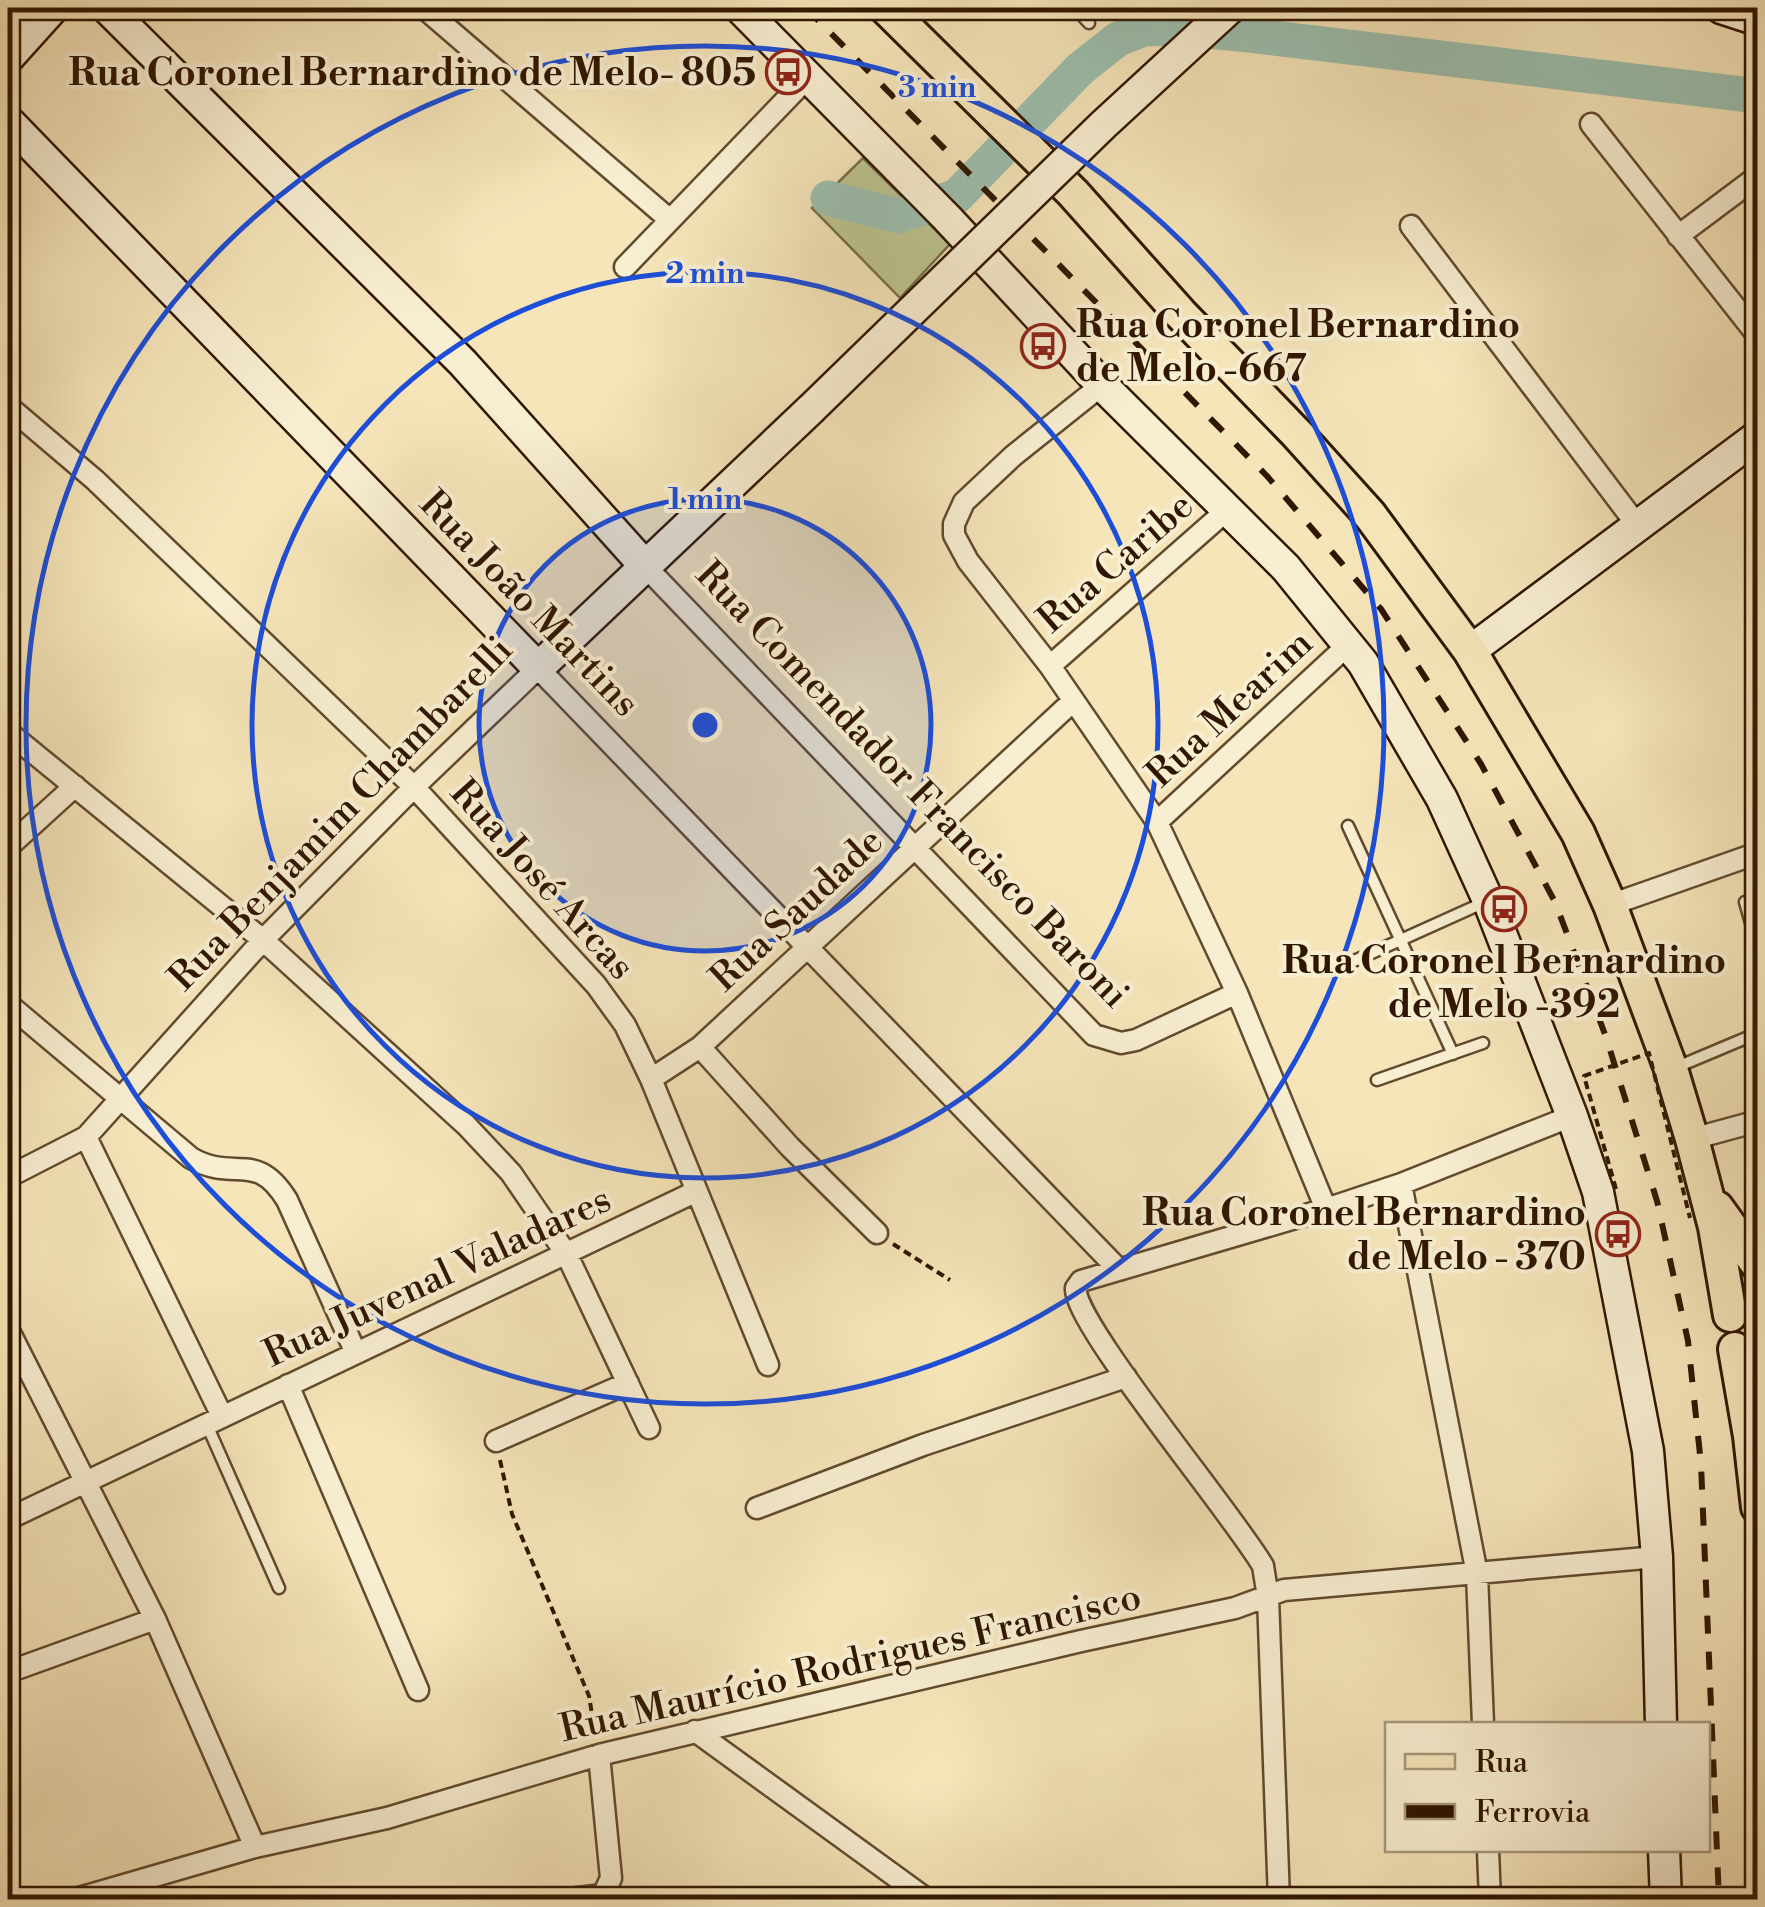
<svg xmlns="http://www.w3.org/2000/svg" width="1765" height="1907" viewBox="0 0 1765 1907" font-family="'Libre Bodoni',serif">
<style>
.green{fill:#bcc48f;stroke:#766d48;stroke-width:2.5}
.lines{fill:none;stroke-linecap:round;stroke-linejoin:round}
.river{stroke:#9cbfae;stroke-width:35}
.lane-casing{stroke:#614a2e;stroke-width:15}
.street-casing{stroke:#614a2e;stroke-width:25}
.secondary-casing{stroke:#301600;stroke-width:35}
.primary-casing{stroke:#301600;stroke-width:38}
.path{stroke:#301600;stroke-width:4;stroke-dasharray:8 5;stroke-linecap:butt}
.lane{stroke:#f8eed2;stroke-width:10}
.street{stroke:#f8eed2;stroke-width:20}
.secondary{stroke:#f8eed2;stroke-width:30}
.primary{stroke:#f5e5b9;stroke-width:32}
.rail{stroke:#301600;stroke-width:6;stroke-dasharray:18 18;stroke-linecap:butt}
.secondary-bridge-casing{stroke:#301600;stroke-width:35;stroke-linecap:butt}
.path-bridge{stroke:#301600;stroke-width:4;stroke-dasharray:8 5;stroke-linecap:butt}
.secondary-bridge{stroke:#f8eed2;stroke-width:30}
.ring{fill:none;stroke:#1d4ed8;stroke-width:5}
.labels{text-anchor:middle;stroke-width:8;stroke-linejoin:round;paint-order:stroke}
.poi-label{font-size:38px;font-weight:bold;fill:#301600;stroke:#f8eed2;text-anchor:end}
.street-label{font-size:38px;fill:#301600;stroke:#f8eed2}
.centre{fill:#1d4ed8;stroke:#f8eed2;stroke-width:5}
.ring-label{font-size:30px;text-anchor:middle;font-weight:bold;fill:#1d4ed8;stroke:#f8eed2;stroke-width:8;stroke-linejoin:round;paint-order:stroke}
</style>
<rect width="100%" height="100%" fill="#f5e5b9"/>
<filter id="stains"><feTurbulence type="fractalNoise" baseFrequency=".002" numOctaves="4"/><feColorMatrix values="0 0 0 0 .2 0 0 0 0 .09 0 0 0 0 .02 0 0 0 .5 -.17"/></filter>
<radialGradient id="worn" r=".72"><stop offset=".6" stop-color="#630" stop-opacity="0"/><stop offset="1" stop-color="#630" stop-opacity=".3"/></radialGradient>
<path class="green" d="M863 158 950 244 900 298 812 208Z"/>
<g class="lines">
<path class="river" d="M828 198 898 216 957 196 1080 69 1118 39 1144 29 1178 28 1249 35 1758 96"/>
<defs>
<path id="lane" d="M1075 8 1089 23
M1348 826 1453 1054
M1745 902 1758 948
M1345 965 1485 902
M1677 1067 1758 1033
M1377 1080 1483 1043
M207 1425 279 1588"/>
<path id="street" d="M424 8 670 220
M1591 124 1758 336
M1411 226 1637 525
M1678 236 1758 176
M625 267 808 77
M1102 385 1013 456 964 502 954 524V535L968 561 1050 666 1157 822 1237 993 1326 1209
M8 406 95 480 414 787 596 985 625 1025 651 1079 768 1365
M645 566 1094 1035 1121 1043 1136 1040 1237 993
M1050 666 1227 510
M8 732 263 940 466 1125 511 1173 567 1255 649 1428
M1157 822 1349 644
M8 847 75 786
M1610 905 1758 853
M8 1004 191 1158C235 1183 255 1149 287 1200L355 1351
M700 1047 790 1147 877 1233
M651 1079 700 1047 1072 702
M86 1137 222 1416
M1692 1139 1758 1121
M8 1177 86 1137 263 940 414 787 538 668 1119 1270
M1401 1184 1477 1574 1483 1724
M8 1329 155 1619 255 1847
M288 1385 418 1690
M496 1441 628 1383
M757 1508 923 1445 1126 1377
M8 1519 697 1191
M8 1672 155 1619
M695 1731 928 1900
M599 1755 611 1878 601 1900
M1488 1850 1490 1900
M72 1900 255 1847 387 1818 599 1755 1081 1641 1235 1608 1284 1590 1657 1557
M561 1900 604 1895
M1279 1900 1268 1597 1263 1566C1236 1518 1072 1322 1076 1288L1081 1281 1326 1209 1401 1184 1572 1116"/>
<path id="secondary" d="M107 8 463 363 645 566
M740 8 947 218 1102 385 1286 568 1363 663 1442 799 1488 900 1572 1116 1598 1192 1648 1451 1657 1557 1661 1724
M1721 8 1758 20
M8 58 53 8
M8 121 538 668 811 409
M1470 651 1758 436
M1664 1850 1666 1900"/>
<path id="primary" d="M886 8 1073 193 1180 313 1297 434 1370 515 1470 651 1578 833 1610 905 1671 1069 1692 1139 1715 1227 1730 1315
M1717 1208 1758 1265
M1735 1349 1750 1436 1758 1507"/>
</defs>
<use href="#lane" class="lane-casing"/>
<use href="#street" class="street-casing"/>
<use href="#secondary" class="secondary-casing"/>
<use href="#primary" class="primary-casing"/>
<path class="path" d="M893 1244 950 1280
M500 1460 512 1514 589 1696 596 1738"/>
<use href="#lane" class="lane"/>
<use href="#street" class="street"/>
<use href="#secondary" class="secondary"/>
<use href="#primary" class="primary"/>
<path class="rail" d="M806 8 1267 476 1381 609 1481 764 1555 902 1606 1037 1657 1201 1688 1341 1701 1464 1719 1900"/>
<defs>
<path id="secondary-bridge" d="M811 409 1103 125 1230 8"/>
</defs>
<use href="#secondary-bridge" class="secondary-bridge-casing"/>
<path class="path-bridge" d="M1616 1189 1584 1076 1649 1053 1690 1218"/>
<use href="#secondary-bridge" class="secondary-bridge"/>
</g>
<circle cx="705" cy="725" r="226" fill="#1d4ed8" fill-opacity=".12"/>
<g class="ring">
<circle cx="705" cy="725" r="226"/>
<circle cx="705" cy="725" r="453"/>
<circle cx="705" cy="725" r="679"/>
</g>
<defs>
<symbol id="bus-ring" viewBox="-11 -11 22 22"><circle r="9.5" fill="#f8eed2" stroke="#8f2418" stroke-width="1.5"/><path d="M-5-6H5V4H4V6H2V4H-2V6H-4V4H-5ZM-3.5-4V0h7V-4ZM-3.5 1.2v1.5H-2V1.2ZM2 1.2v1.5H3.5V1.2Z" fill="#8f2418"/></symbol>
</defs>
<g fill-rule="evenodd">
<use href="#bus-ring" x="763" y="47" width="50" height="50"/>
<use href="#bus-ring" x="1018" y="321" width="50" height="50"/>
<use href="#bus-ring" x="1479" y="884" width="50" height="50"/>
<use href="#bus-ring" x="1593" y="1209" width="50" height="50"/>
</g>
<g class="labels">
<g class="poi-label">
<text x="756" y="85">Rua Coronel Bernardino de Melo- 805</text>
<text x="1076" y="337" text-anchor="start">Rua Coronel Bernardino<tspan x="1076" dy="44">de Melo -667</tspan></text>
<text x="1504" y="973" text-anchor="middle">Rua Coronel Bernardino<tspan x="1504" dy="44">de Melo -392</tspan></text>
<text x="1586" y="1225">Rua Coronel Bernardino<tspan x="1586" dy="44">de Melo - 370</tspan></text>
</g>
<g class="street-label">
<text transform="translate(1115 562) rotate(-41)" y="13">Rua Caribe</text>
<text transform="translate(530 603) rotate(46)" y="13">Rua João Martins</text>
<text transform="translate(1229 708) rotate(-43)" y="13">Rua Mearim</text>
<text transform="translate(913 784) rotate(46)" y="13">Rua Comendador Francisco Baroni</text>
<text transform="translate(340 813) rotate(-46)" y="13">Rua Benjamim Chambarelli</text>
<text transform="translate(543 879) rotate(48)" y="13">Rua José Arcas</text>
<text transform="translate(796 909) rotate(-43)" y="13">Rua Saudade</text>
<text transform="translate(437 1276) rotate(-25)" y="13">Rua Juvenal Valadares</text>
<text transform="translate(850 1662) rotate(-13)" y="13">Rua Maurício Rodrigues Francisco</text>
</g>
</g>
<circle cx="705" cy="725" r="15" class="centre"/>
<g class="ring-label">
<text x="937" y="97">3 min</text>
<text x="705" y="283">2 min</text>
<text x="705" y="509">1 min</text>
</g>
<rect width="1765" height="1907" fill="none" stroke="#f5e5b9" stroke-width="40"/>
<rect x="10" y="10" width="1745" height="1887" fill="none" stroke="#301600" stroke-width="5"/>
<rect x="20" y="20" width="1725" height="1867" fill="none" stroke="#301600" stroke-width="2.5"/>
<rect x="1385" y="1722" width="325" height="130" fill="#f8eed2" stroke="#a8987e" stroke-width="2.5"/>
<rect x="1405" y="1754" width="50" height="15" fill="#f5e5b9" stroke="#a8987e" stroke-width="2.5"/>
<text x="1475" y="1772" font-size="30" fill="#301600">Rua</text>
<rect x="1405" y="1804" width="50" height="15" fill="#301600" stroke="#a8987e" stroke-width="2.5"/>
<text x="1475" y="1822" font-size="30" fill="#301600">Ferrovia</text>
<rect width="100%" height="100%" filter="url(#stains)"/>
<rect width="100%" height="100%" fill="url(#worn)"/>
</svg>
